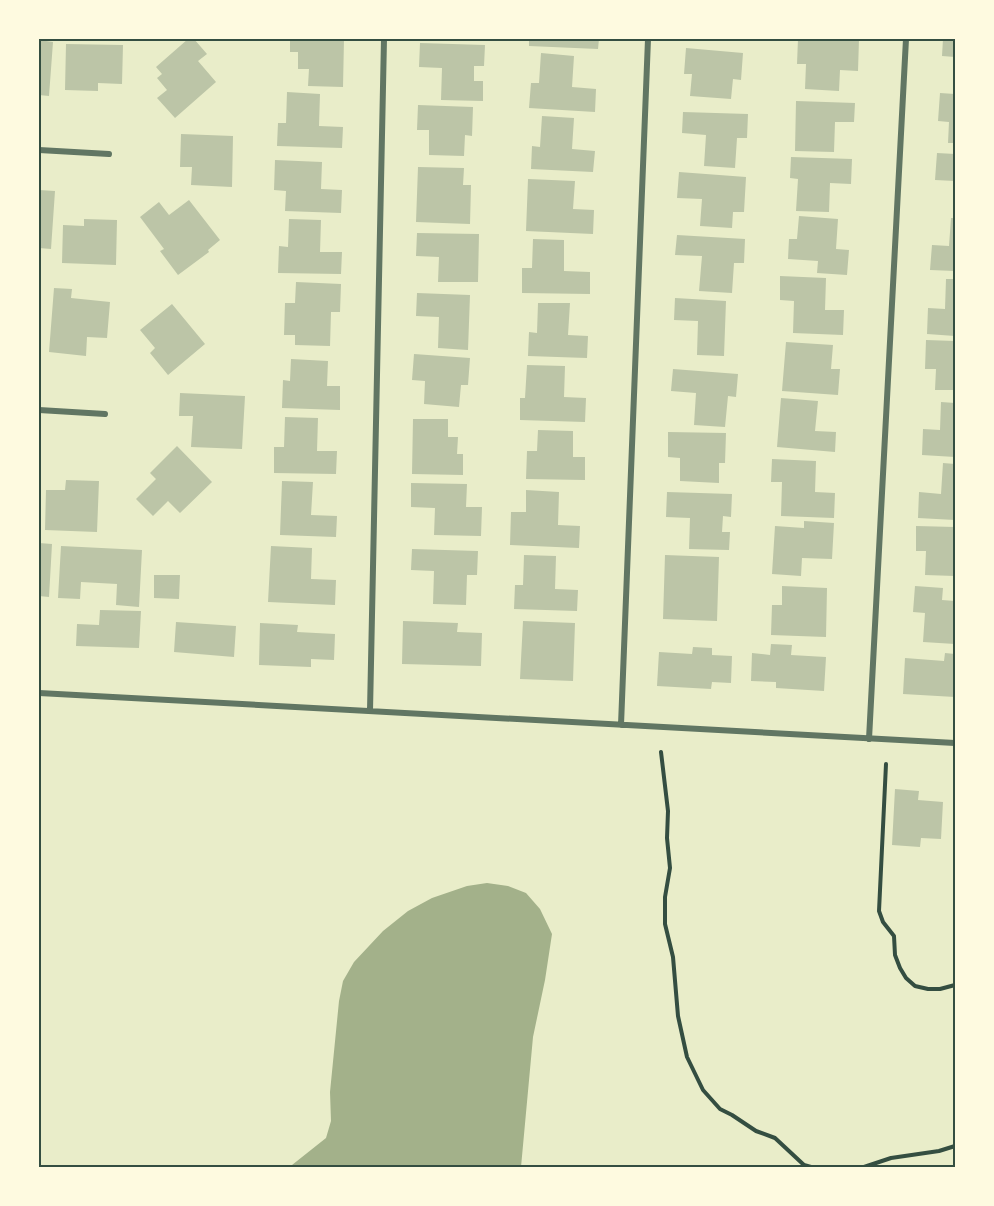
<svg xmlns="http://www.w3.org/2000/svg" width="994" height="1206" viewBox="0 0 994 1206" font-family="'Fira Sans Condensed',sans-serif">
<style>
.water{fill:#a3b18a}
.building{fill:#bcc5a7}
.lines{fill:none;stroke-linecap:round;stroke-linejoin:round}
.path{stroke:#344e41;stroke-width:4}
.minor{stroke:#617663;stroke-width:6}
.neatline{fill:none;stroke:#344e41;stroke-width:2}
</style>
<rect width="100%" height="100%" fill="#e9edc9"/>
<path class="water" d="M487 883 508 886 526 893 540 909 552 934 545 980 533 1037 521 1167H284L292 1165 326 1138 331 1121 330 1092 339 1001 343 981 354 962 383 931 408 911 432 898 467 886Z"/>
<path class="building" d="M188 39H194L207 54 198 61 216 82 175 118 157 98 167 90 157 78 162 74 156 67Z
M290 39H344L343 87 308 86 309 69H298V52H290Z
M529 39H599L598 49 529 46Z
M798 39H859L858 71 840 70 839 91 805 89 806 64H797Z
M943 39H955V57L942 56Z
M39 40 53 42 49 96 39 95Z
M420 43 485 45 484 66H474V81H483V101L441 100 442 68 419 67Z
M66 44 123 45 122 84 98 83V91L65 90Z
M686 48 743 53 741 80 733 79 731 99 690 96 692 74H684Z
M541 53 574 56 572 87 596 89 595 112 529 108 531 83H539Z
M287 92 320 94 319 126 343 127 342 148 277 146 278 123H286Z
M940 93 955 94V143H948L949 122 938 121Z
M796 101 855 103 854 122H835L834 152 795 151Z
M418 105 473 107 472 136 465 135 464 156 429 155V130H417Z
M683 112 748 114 747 138H737L735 168 704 166 706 135 682 133Z
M542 116 574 118 572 149 595 151 593 172 531 169 532 146 540 147Z
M181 134 233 136 232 187 191 185 192 167H180Z
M937 153 955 154V181L935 180Z
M791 157 852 159 851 184 830 183 829 212 796 211 798 179 790 178Z
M275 160 322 162 321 189 342 190 341 213 285 211 286 191 274 190Z
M418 167 464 168 463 185H471L470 224 416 222Z
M679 172 746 177 744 212H733L732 228 700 226 702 199 677 198Z
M528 179 575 181 573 209 594 210 593 234 526 231Z
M39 190 55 191 51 249 39 248Z
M189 200 220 240 208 250 209 252 178 275 160 251 164 249 140 217 159 202 169 215Z
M799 216 838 219 836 249 849 250 847 275 817 273 818 261 788 259 789 239H797Z
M951 218H955V271L930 270 932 245 949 246Z
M84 219 117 220 116 265 62 263 63 225 84 226Z
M289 219 321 220 320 252H342L341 274 278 273 279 246 288 247Z
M417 233 479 234 478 282H438L439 257 416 256Z
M677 235 745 239 744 263H734L732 293 699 291 702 256 675 255Z
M533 239 564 240V271L590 272V294L522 293V268H532Z
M780 276 826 278 825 310H844L843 335 793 333 794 301 780 300Z
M946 279H955V336L927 334 928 308 945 309Z
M296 282 341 284 340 312H331L330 346 295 345V335H284L285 303H295Z
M54 288 72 289 71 298 110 302 107 338 87 337 86 356 49 352Z
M417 293 470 295 468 350 438 348 439 317 416 316Z
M675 298 726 301 724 356 697 355 698 321 674 320Z
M538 303H570L568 335 588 336 587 358 528 356 529 332 537 333Z
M172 304 205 344 168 375 150 353 155 348 140 330Z
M926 340 955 341V390H935L936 369H925Z
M786 342 833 345 831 369H840L838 395 782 391Z
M414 354 470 358 468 385H461L459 407 424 404 425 381 412 380Z
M291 359 328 361 327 386H340V410L282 408 283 380 290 381Z
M527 365 565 366 564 397 586 398 585 422 520 420V398H525Z
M673 369 738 374 736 397 728 396 725 427 694 425 696 393 671 391Z
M180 393 245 396 242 449 191 447 193 416H179Z
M781 398 818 401 815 431 836 432 835 452 777 447Z
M941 402 955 403V457L922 455 923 429 940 430Z
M285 417 318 418 317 451H337L336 474 274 473V447H284Z
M413 419H448V437H458L457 454H463V475L412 474Z
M538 430 573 431V457H585V480L526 479 527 451H537Z
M668 432 726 433 725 463H719V483L680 481V458L668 457Z
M177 446 212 482 180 513 168 501 153 516 136 499 156 479 150 473Z
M772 459 816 461 815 492 835 493 834 518 781 516 782 482H771Z
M943 463 955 464V520L918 518 919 492 941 494Z
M66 480 99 481 97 532 45 530 46 490H65Z
M282 481 313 482 311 515 337 516 336 537 280 535Z
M411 483 467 484 466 507H482L481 536 434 535 435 508 411 507Z
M526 490 559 492 558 525 580 526 579 548 510 545 511 512H526Z
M667 492 732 494 731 517 723 516 722 532H730L729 550 689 549 690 518 666 517Z
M804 521 834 523 832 559 802 558 801 576 772 574 775 526 804 528Z
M916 526 955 527V576L925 575 926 551H916Z
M39 543 52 544 49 597 39 596Z
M61 546 142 550 139 607 116 605 117 584 81 582 80 599 58 598Z
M271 546 312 548 311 579 336 580 335 605 268 602Z
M412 549 478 551 477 575H467L466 605 433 604 434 571 411 570Z
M524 555 556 556 555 589 578 590 577 611 514 609 515 585H523Z
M665 555 719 557 717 621 663 619Z
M154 575H180L179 599 154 598Z
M782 586 827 588 826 637 771 635 772 605H782Z
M915 586 943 588 942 600 955 601V644L923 642 925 613 913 612Z
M100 610 141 611 139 648 76 646 77 624 99 625Z
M403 621 458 623 457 632 482 633 481 666 402 664Z
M523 621 575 623 573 681 520 679Z
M176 622 236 626 234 657 174 652Z
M260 623 298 625 297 632 335 634 334 660 311 659V667L259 665Z
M771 644 792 645 791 655 826 657 824 691 776 688V682L751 681 752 653 770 655Z
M693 647 712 648V655L732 656 731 683 712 682 711 689 657 686 659 652 692 654Z
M945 653 955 654V697L903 694 905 658 944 661Z
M895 789 919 791 918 800 943 802 941 839 921 838 920 847 892 845Z"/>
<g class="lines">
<path class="path" d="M661 752 668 811 667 838 670 868 665 897V924L673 957 678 1016 687 1057 703 1090 720 1109 732 1115 756 1131 775 1138 804 1165 811 1167
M886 764 879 911 883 922 894 936 895 955 900 968 906 978 915 986 928 989H940L955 985
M864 1167 891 1158 939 1151 955 1146"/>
<path class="minor" d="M39 150 109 154
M39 410 105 414
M39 693 955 743
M370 711 384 39
M621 725 648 39
M869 739 906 39"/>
</g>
<rect width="994" height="1206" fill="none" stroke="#fefae0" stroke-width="81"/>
<rect x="40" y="40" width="914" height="1126" class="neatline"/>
</svg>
